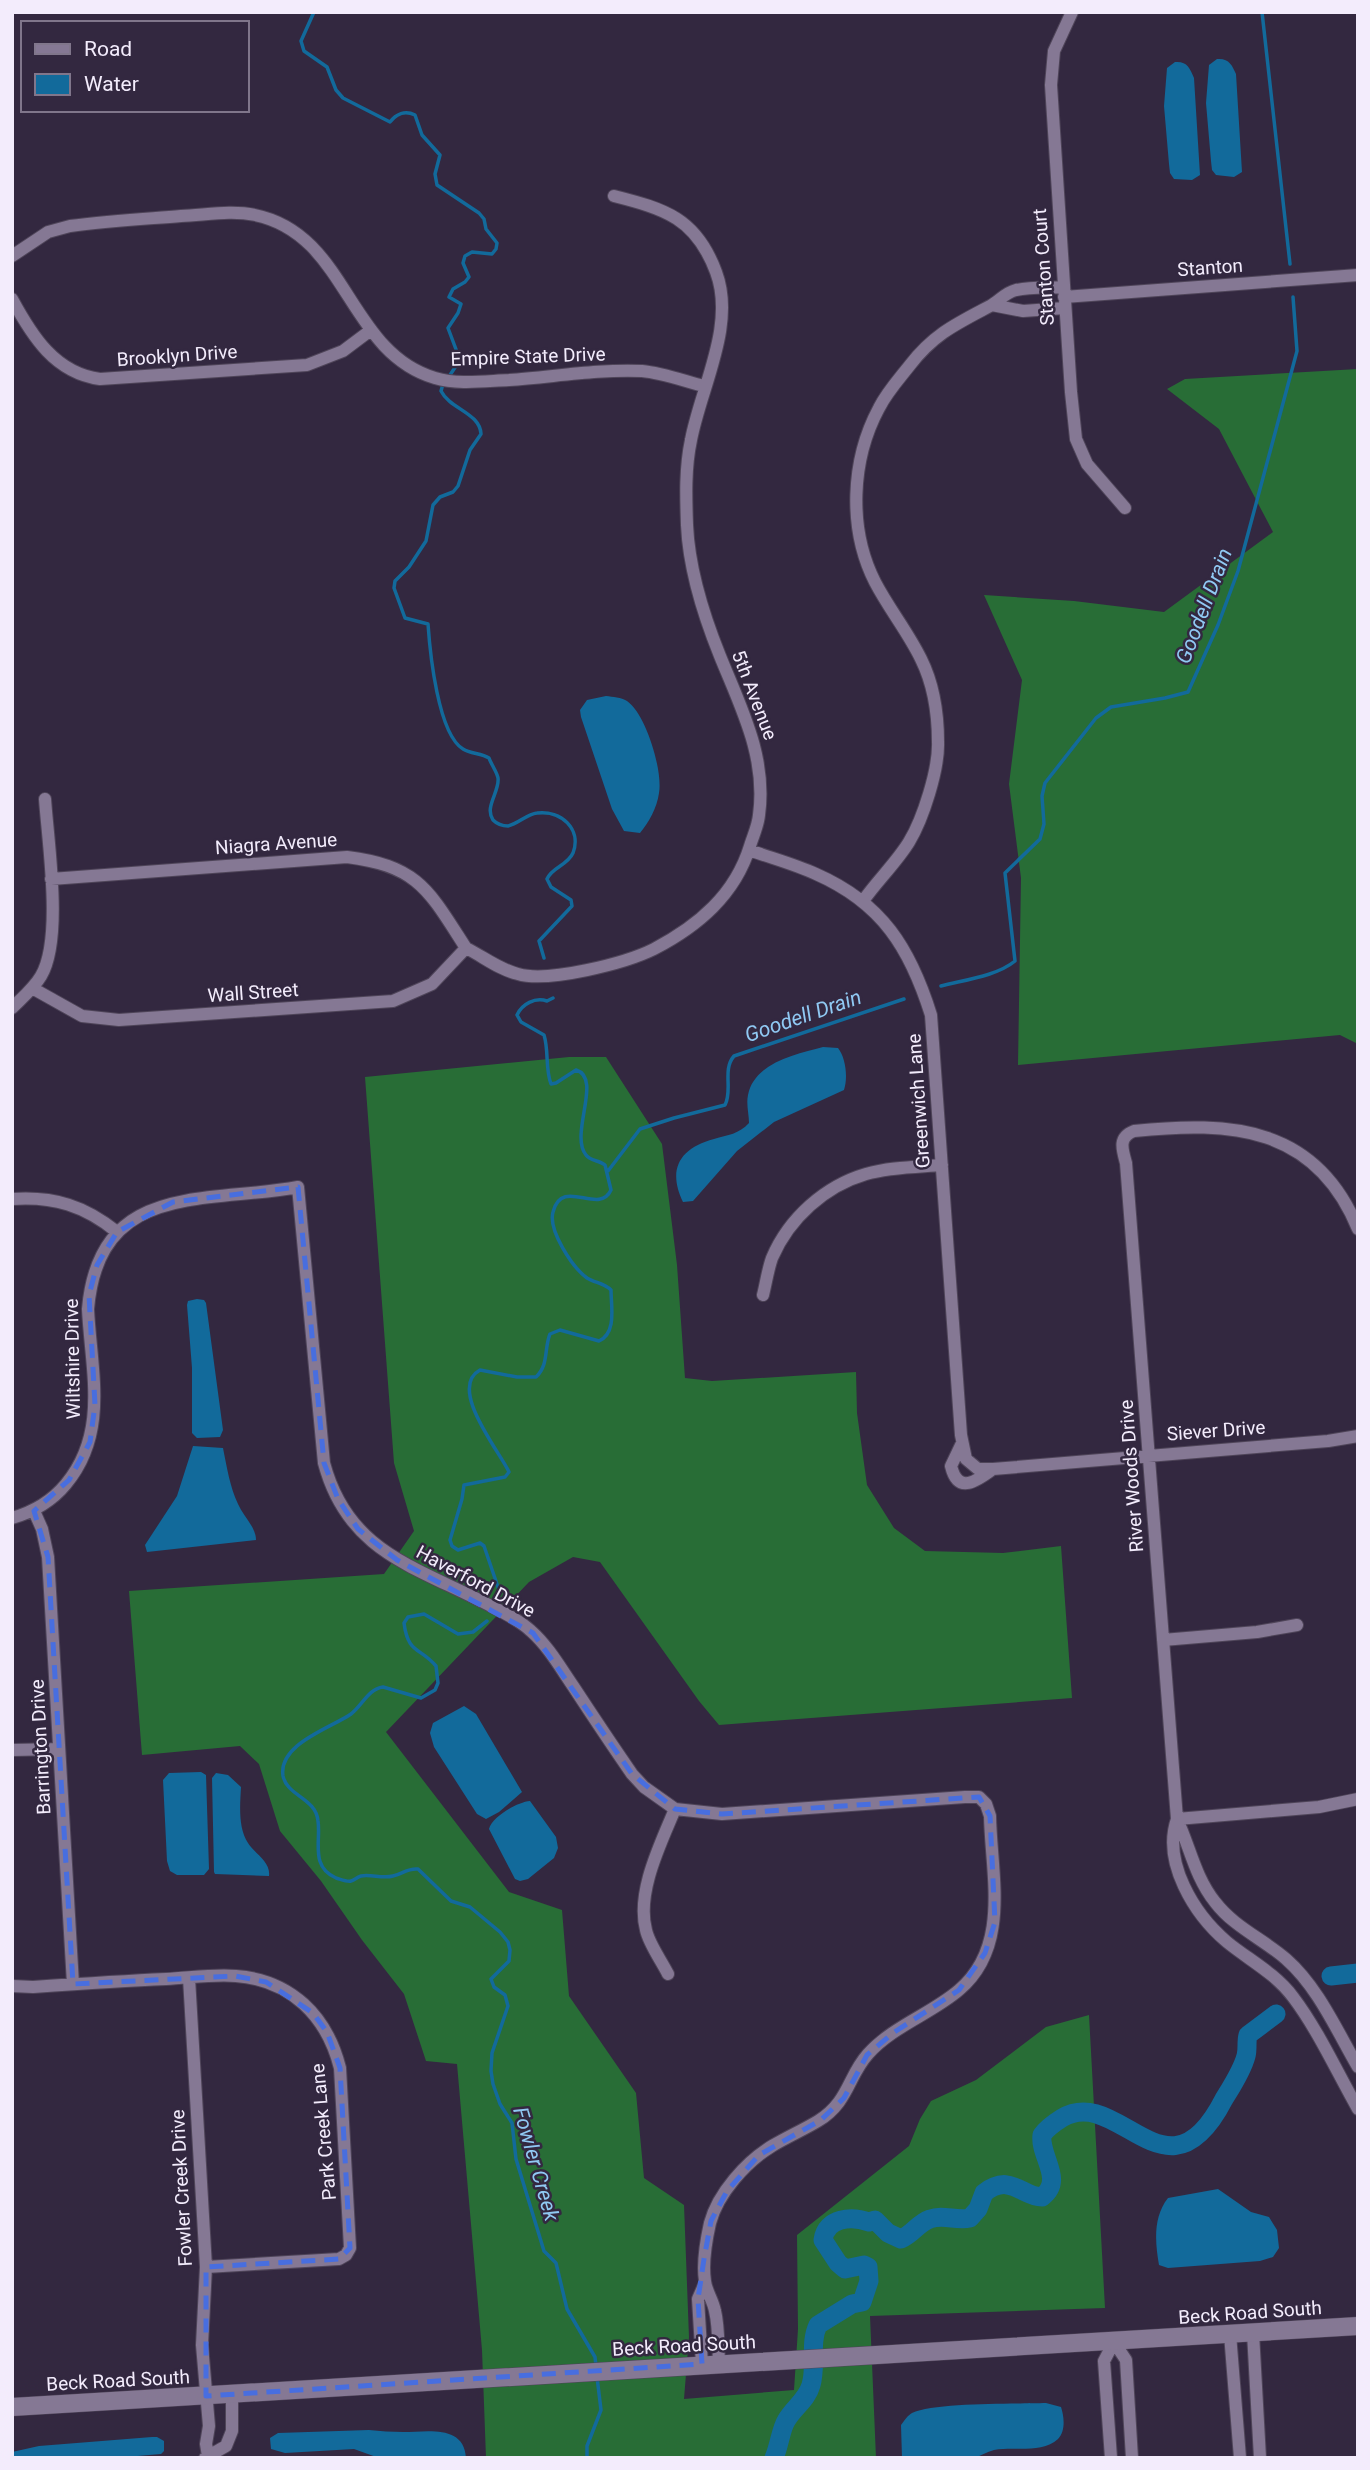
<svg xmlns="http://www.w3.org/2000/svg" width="1370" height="2470" viewBox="0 0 1370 2470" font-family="Roboto,sans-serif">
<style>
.forest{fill:#286d36}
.water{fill:#126a9b}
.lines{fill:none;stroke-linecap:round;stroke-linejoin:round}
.stream{stroke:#126a9b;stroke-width:3.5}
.river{stroke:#126a9b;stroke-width:19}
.street-casing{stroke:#4f4559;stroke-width:14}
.secondary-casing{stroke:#4f4559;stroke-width:19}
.street{stroke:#857894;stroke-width:12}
.secondary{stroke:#857894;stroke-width:18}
.marked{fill:none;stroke:#486edf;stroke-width:5;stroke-dasharray:14 9;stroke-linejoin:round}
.labels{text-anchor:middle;stroke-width:5;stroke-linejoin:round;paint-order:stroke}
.street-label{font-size:19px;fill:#f3ecfc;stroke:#332840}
.water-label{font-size:21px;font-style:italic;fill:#90c9f3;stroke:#332840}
</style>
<rect width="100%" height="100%" fill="#332840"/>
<path class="forest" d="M1358 369V1044L1340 1035 1018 1065 1021 878 1009 784 1022 680 984 595 1074 601 1164 612 1273 532 1219 429 1167 389 1185 379Z
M569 1057H606L662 1144 677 1265 685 1378 712 1381 856 1372 857 1413 867 1485 894 1528 925 1551 1003 1553 1061 1546 1072 1698 719 1725 699 1701 600 1562 573 1557 529 1582 386 1732 509 1892 562 1910 569 1996 636 2093 644 2178 684 2205 689 2337 684 2399 794 2390 798 2329 797 2235 909 2146 920 2119 931 2101 976 2080 1046 2027 1089 2015 1105 2308 870 2316 876 2458H486L482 2350 457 2064 426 2061 404 1994 362 1940 321 1881 280 1831 259 1764 240 1746 142 1755 129 1591 384 1574 414 1531 394 1463 365 1077Z"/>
<path class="water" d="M1217 59C1229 58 1232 65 1236 74L1242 172 1234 177 1216 175 1212 170 1211 161 1206 103 1209 65Z
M1175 62C1187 61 1190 68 1194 78L1200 175 1192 180 1174 179 1170 173 1169 164 1164 106 1167 68Z
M606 696C613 697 621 697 627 701 646 714 663 771 659 793 657 808 649 822 640 833L624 831 612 809 581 717 580 710 587 700Z
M823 1047 838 1048C846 1058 848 1078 844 1090L774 1122 737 1151 693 1201 683 1202C667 1169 680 1148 714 1139 728 1135 739 1134 749 1123 749 1114 746 1104 748 1095 754 1063 796 1054 823 1047Z
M197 1299 204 1300 206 1303 223 1430 220 1437 197 1438 192 1433V1368L187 1305 188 1301Z
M193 1446 223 1448C227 1468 230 1487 238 1504 243 1516 256 1527 256 1540L147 1552 145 1545 177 1496Z
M464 1706 476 1714 522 1792 499 1812 486 1819 477 1814 434 1747 430 1733 433 1723Z
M201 1772 206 1775 209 1869 204 1875H177L170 1871 167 1861 163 1780 169 1773Z
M216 1773 228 1775 241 1787C240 1805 238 1828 248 1843 255 1854 271 1862 269 1876L215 1874 214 1872 212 1778Z
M530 1801 556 1837 558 1848 554 1858 528 1879 520 1881 515 1879 489 1829C492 1817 517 1802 530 1801Z
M1218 2189 1251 2212 1269 2217 1277 2230 1279 2248 1273 2257 1260 2261 1168 2268 1159 2265C1155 2242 1153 2217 1168 2198Z
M1046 2403 1061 2407C1064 2416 1066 2431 1058 2439 1042 2454 1014 2446 994 2450 987 2452 980 2456 974 2458 959 2461 919 2458 902 2458L901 2425C904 2421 908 2415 912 2413 935 2402 1017 2404 1046 2403Z
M369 2430C380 2431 392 2432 403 2432 427 2432 464 2424 466 2458H379L354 2449 285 2453 271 2449 270 2438 278 2433Z
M152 2437H157L164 2441V2451L161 2454 114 2458H12V2452L39 2446Z"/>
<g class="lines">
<path class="stream" d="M314 12 301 41 304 51 327 67 336 90 343 98 390 122C396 114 405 110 415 115L422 135 440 155 435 174 437 185 479 213 484 219 486 229 497 243 496 249 492 254 472 252 465 256 463 263 469 277 465 282 453 289 449 297 461 304 458 313 448 328 460 360 448 378
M1262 12 1290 264
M443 384 441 391C450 409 480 413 481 434L470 450 458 486 453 492 440 497 433 505 426 541 409 567 395 581 394 588 405 618 428 624C430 653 438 734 463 749 471 754 481 753 489 758 491 764 497 772 498 778 500 791 484 807 493 820 497 824 502 826 508 826 518 824 527 814 537 813 561 810 582 829 573 853 567 866 552 867 547 879L551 887 571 900 572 906 539 941 544 958
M941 986C964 980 997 976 1015 961L1005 873 1040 839 1044 824 1042 796 1045 783 1096 718 1111 707 1165 698 1188 692 1218 625 1238 571 1297 351 1293 297
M608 1171 640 1129 674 1118 725 1105C733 1090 722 1070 734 1056L904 999
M500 1593 484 1546 480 1543 458 1550 452 1546 450 1540 462 1499 464 1485 505 1477 509 1472C500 1452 447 1388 480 1370L517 1377H536C549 1365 544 1348 550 1334L560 1330 599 1341C617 1333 611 1306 611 1290 604 1283 595 1283 587 1278 572 1267 548 1230 553 1212 562 1176 599 1216 611 1190L605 1165C599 1160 590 1161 586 1155 569 1134 603 1078 576 1070L556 1083 551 1084C545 1068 549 1051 544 1035L521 1022 517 1015C522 1004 535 997 547 1001L553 998
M487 1621 473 1632 458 1634 424 1614 408 1617 404 1623C408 1654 420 1647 436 1666L438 1683 435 1690 421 1698 383 1687C368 1689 362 1706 351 1714 331 1728 278 1744 283 1776 287 1796 316 1798 318 1821 321 1841 310 1867 336 1878 340 1879 347 1882 351 1881 355 1880 357 1877 361 1876 371 1874 383 1879 393 1876 403 1874 407 1868 418 1869L451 1901 470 1907 500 1932 508 1942 510 1950 509 1961 491 1979 494 1987 505 1995 508 2006 492 2053 491 2071 493 2084 500 2104 512 2123 516 2159 544 2251 556 2263 567 2309 595 2357 596 2366
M587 2458V2446L601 2410 597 2377"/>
<path class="river" d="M1331 1976 1358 1973
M774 2458C779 2447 781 2429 786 2421 793 2408 807 2400 811 2385 817 2365 809 2344 818 2325L852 2304 862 2302 869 2281 868 2267 864 2265 845 2269 838 2263 823 2240C826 2217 852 2216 869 2222L875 2220 888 2233 901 2239C913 2234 918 2223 930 2219 943 2214 956 2221 970 2218L978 2209 984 2193C1010 2172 1022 2197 1042 2197 1065 2180 1039 2156 1042 2135 1047 2128 1054 2123 1062 2118 1119 2084 1167 2210 1224 2099 1232 2086 1242 2071 1246 2056 1248 2049 1246 2042 1248 2035L1276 2014"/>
<defs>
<path id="street" d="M1072 12 1054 51 1051 85 1071 392 1076 439 1087 464 1125 508
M12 256 48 232 70 226C107 221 144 219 181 216 206 215 231 210 255 215 348 234 347 352 435 378 458 385 485 381 509 380 553 377 598 369 642 371 663 373 684 381 704 386
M1064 297 1358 275
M12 299C32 336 55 373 100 379L307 365 343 351 371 330
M992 305 1023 311 1065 308
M749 850C771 858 794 864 816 874 882 903 910 948 931 1015L961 1435 966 1459 978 1469H993L1328 1441 1358 1436
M51 879 347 857C419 866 429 891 466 948
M863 901C877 881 896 863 909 842 923 819 939 769 938 742 938 713 934 685 921 659 908 632 889 609 875 582 848 529 851 460 879 408 887 392 899 379 910 365 934 334 956 324 990 306 1000 301 1004 293 1016 290 1031 287 1048 288 1064 287
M466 948C484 957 498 969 518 974 548 983 626 963 654 949 698 926 735 895 750 846 753 836 758 826 759 815 767 757 741 708 720 656 703 614 689 570 687 525 686 497 685 468 691 440 701 387 736 325 716 272 696 218 665 209 614 196
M32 988 82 1016 119 1020 393 1001 432 984 466 948
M12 1008C22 998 34 988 41 976 63 939 48 843 45 799
M12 1199C54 1196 85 1206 117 1232
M1358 1229C1316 1126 1231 1121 1134 1131 1118 1137 1122 1149 1126 1163L1177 1819C1190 1847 1195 1877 1215 1902 1234 1927 1263 1939 1286 1959 1318 1987 1337 2031 1358 2067
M763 1295C766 1283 768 1269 772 1258 789 1218 825 1186 866 1174 890 1167 917 1167 942 1165
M962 1443 951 1466C958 1495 977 1481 993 1469
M34 1511 42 1529 48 1557 73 1984
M12 1518C33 1512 52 1501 66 1484 109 1432 91 1371 88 1309 99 1181 205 1204 298 1187L324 1463C347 1549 410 1565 481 1601 498 1610 517 1618 531 1631 548 1646 560 1667 573 1686 592 1715 612 1745 632 1774L644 1787 675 1809 722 1814 965 1797H979L986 1804 990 1816C991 1874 1011 1946 959 1990 931 2014 893 2026 868 2054 848 2076 849 2102 818 2121 803 2130 787 2137 772 2146 746 2162 718 2193 710 2223 706 2241 702 2262 705 2281 706 2291 713 2300 715 2311 719 2327 718 2346 719 2363
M1163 1640 1257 1632 1297 1625
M12 1750 59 1749
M1177 1819C1162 1862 1194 1914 1227 1942 1249 1960 1275 1973 1293 1997 1318 2030 1337 2072 1358 2109
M1177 1819 1319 1807 1358 1799
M668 1974C661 1960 649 1944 646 1930 636 1892 661 1843 675 1809
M189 1978 206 2267 202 2345 209 2426 206 2444 208 2456
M12 1986 33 1987C77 1984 122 1981 166 1979 189 1978 213 1974 236 1976 291 1980 327 2016 340 2068L350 2248 346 2255 339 2259 206 2267
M1253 2333 1260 2458
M1230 2334 1240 2458
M1114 2342 1126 2360 1132 2458
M702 2364 698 2299 705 2283
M205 2458 226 2446 232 2431V2394
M1111 2458 1104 2361 1114 2342"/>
<path id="secondary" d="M12 2407 1358 2326"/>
</defs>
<use href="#street" class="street-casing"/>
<use href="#secondary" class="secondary-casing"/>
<use href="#street" class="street"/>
<use href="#secondary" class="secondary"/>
</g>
<path class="marked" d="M298 1187 324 1463 338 1499 358 1529 397 1560 533 1633 632 1774 675 1809 722 1814 979 1797 990 1816 995 1922 985 1953 959 1990 893 2033 867 2055 844 2098 821 2120 759 2155 727 2191 711 2221 704 2259 698 2299 702 2364 206 2396V2267L339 2259 350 2248 340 2068 327 2032 313 2013 266 1982 235 1976 73 1984 48 1557 34 1511 69 1480 90 1442 95 1405 89 1295 97 1265 117 1232 173 1202Z"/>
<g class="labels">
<g class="street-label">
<text transform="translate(1043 267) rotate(-94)" y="7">Stanton Court</text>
<text transform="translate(1210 267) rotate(-4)" y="7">Stanton</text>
<text transform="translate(177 355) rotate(-4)" y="7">Brooklyn Drive</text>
<text transform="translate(528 356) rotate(-2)" y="7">Empire State Drive</text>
<text transform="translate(755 695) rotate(69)" y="7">5th Avenue</text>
<text transform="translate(276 843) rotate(-4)" y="7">Niagra Avenue</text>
<text transform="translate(253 992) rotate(-4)" y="7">Wall Street</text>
<text transform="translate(918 1101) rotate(-94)" y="7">Greenwich Lane</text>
<text transform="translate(72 1359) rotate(-91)" y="7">Wiltshire Drive</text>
<text transform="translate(1216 1430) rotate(-4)" y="7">Siever Drive</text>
<text transform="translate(1131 1476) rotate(-94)" y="7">River Woods Drive</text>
<text transform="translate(476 1581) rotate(28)" y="7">Haverford Drive</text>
<text transform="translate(40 1747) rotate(-93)" y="7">Barrington Drive</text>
<text transform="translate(323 2132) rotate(-95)" y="7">Park Creek Lane</text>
<text transform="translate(181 2188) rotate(-93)" y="7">Fowler Creek Drive</text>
<text transform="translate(1250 2312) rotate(-4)" y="7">Beck Road South</text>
<text transform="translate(684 2345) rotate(-3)" y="7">Beck Road South</text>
<text transform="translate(118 2380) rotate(-3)" y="7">Beck Road South</text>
</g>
<g class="water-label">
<text transform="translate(1204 606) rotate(-69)" y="7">Goodell Drain</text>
<text transform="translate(803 1016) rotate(-19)" y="7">Goodell Drain</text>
<text transform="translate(536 2164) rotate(74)" y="7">Fowler Creek</text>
</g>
</g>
<rect width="1370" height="2470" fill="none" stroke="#f3ecfc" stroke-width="28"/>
<rect x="21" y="21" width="228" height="91" fill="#332840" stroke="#80768b" stroke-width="2"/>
<rect x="35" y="44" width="35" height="10" fill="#857894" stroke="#80768b" stroke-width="2"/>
<text x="84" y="56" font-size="21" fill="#f3ecfc">Road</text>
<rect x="35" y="74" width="35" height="21" fill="#126a9b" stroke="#80768b" stroke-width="2"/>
<text x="84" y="91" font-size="21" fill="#f3ecfc">Water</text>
</svg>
